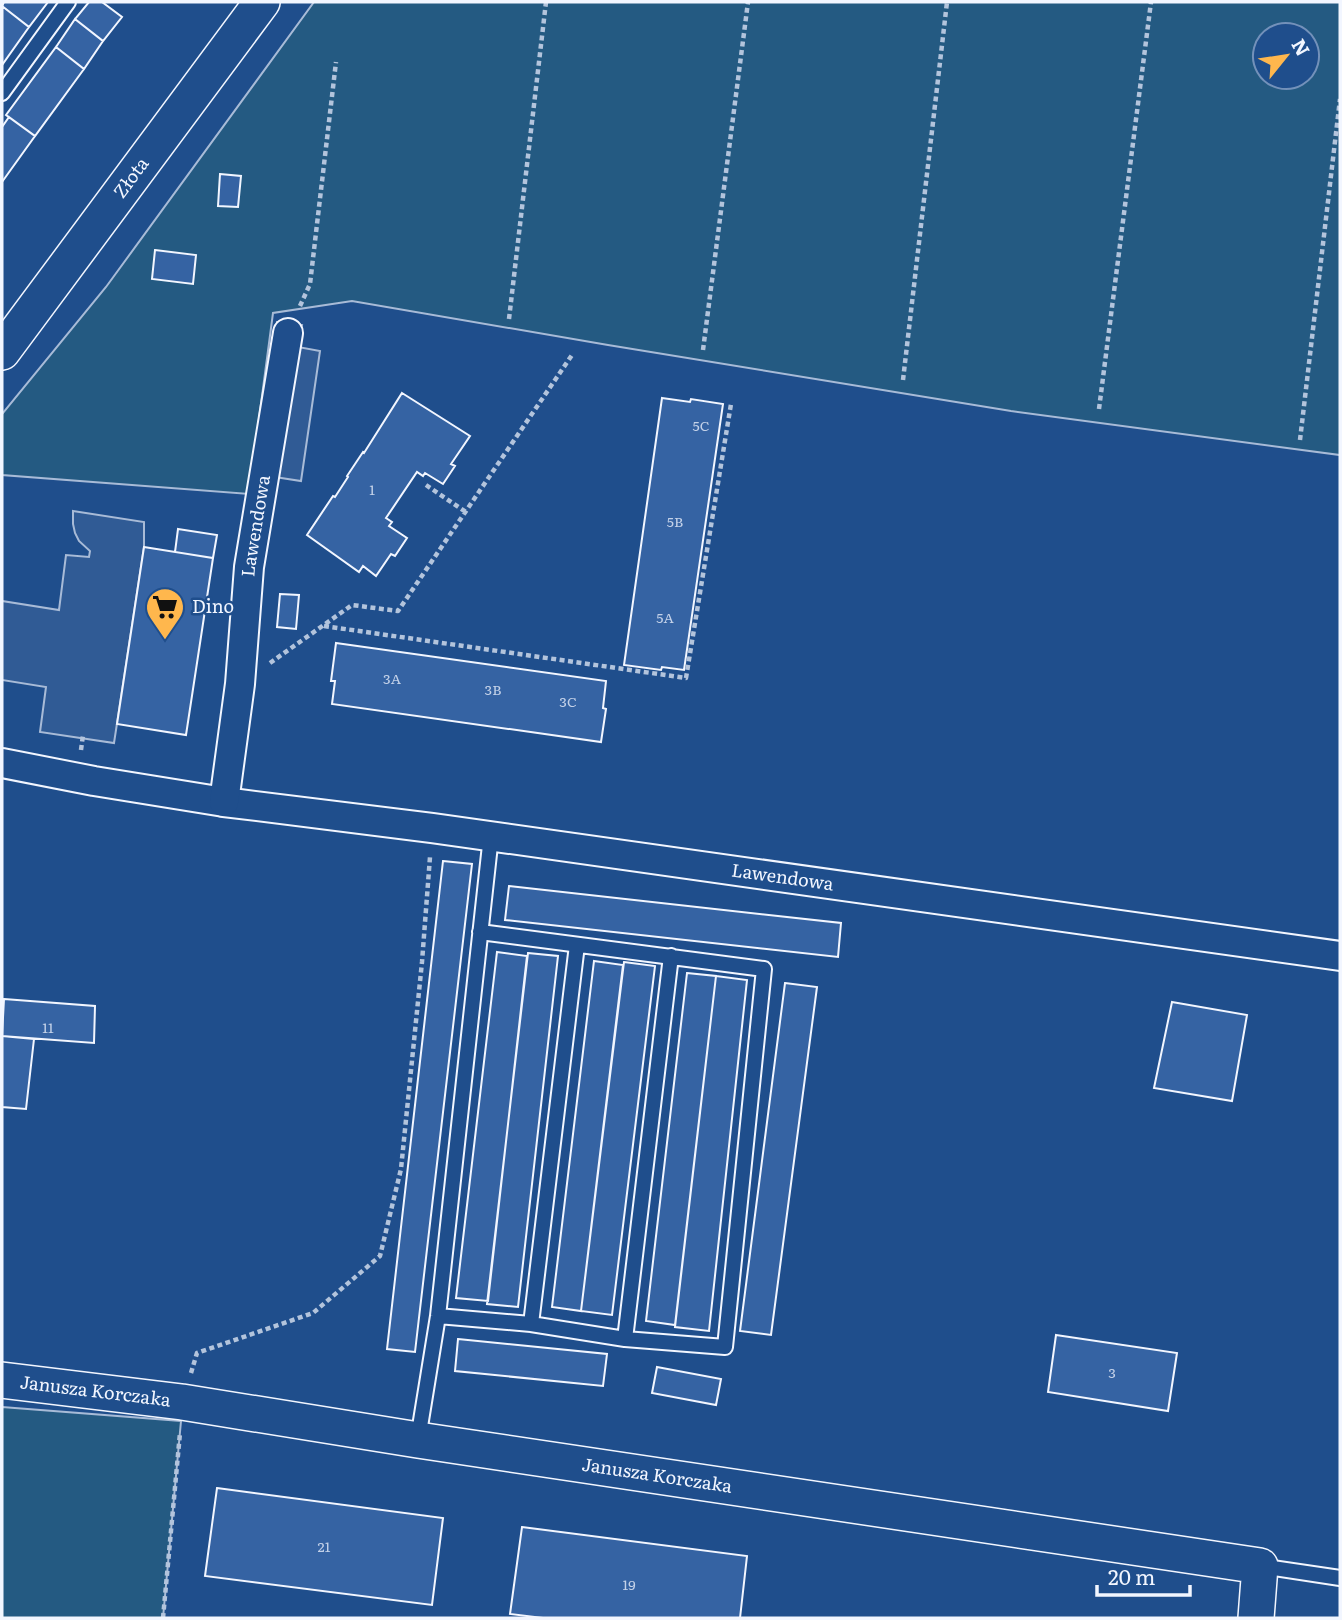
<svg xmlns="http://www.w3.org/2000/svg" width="1342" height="1620" viewBox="0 0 1342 1620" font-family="Literata,serif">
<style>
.green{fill:#245a82;stroke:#a8bbd7;stroke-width:2;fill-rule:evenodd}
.parking{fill:#305b95;stroke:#a8bbd7;stroke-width:2}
.building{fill:#3563a3;stroke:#f2f6ff;stroke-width:2}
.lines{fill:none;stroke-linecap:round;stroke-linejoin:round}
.service-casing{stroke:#f2f6ff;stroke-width:18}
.minor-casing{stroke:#f2f6ff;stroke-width:32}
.tertiary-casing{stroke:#f2f6ff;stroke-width:38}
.path{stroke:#b3c4dc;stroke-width:4.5;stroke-dasharray:5 3.5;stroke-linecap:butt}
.service{stroke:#1f4e8c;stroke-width:14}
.minor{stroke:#1f4e8c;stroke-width:28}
.tertiary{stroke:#1f4e8c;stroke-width:35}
.labels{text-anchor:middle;stroke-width:5;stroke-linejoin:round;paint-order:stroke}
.number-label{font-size:14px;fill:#c3d1e8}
.street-label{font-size:18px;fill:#f2f6ff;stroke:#1f4e8c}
.poi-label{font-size:18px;fill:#f2f6ff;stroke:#1f4e8c;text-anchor:start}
</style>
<rect width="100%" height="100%" fill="#1f4e8c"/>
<path class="green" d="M314 2H1340V455L1011 411 608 345 352 301 273 313 249 494 2 475V414L106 287ZM1265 35H1307V77H1265Z
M2 1407 181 1421 163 1618H2Z"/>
<path class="parking" d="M277 322 302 325 298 347 320 351 301 481 255 474Z
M73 511 144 522V547L114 743 40 732 46 687 2 680V601L59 610 66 555 89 557 90 551 79 541 75 533 73 524Z"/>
<path class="building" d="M4 2H48L29 27 2 6Z
M89 2H102L122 17 103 41 75 19Z
M2 6 29 27 2 65Z
M75 19 103 41 84 69 56 47Z
M56 47 84 69 35 136 6 115Z
M9 117 35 136 2 182V127Z
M220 174 241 176 238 207 218 206Z
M155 250 196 255 193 284 152 279Z
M402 393 470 436 451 464 455 466 443 484 425 473 423 476 417 472 386 518 392 522 389 526 407 538 395 556 391 554 376 576 363 566 359 572 307 535 333 496 335 497 348 477 347 476 363 452 364 453Z
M662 398 690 402 691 399 723 404 684 670 662 667 661 670 624 665Z
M178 529 217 535 213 558 175 552Z
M144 547 213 558 186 735 117 724Z
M280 594 299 595 296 629 277 627Z
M336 643 606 681 603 708 606 709 601 742 332 704 335 681H331Z
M443 861 472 864 415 1352 387 1349Z
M509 886 841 923 838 957 505 920Z
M497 952 527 956 488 1301 456 1298Z
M528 953 558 956 518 1307 487 1304Z
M594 961 623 965 581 1311 552 1307Z
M624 962 655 966 612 1315 581 1311Z
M687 973 716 976 675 1325 646 1321Z
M716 976 747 980 709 1331 675 1327Z
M785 983 817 987 771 1335 740 1331Z
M4 999 95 1006 94 1043 2 1036Z
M1172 1002 1247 1015 1232 1101 1154 1088Z
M2 1036 34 1039 26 1109 2 1107Z
M1056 1335 1177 1353 1168 1411 1048 1392Z
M458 1339 607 1354 603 1386 455 1371Z
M657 1367 721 1379 716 1405 652 1393Z
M217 1488 443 1518 432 1605 205 1576Z
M522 1527 747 1556 740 1618H543L510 1614Z"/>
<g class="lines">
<defs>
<path id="service" d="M2 93 68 2
M438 1316 531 1324 625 1339 725 1347 764 969 480 932
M531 1324 577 945
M625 1339 671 956
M418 1439 438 1316 491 836
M1260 1566 1340 1578"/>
<g id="minor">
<path id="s1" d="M2 763 94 781 224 802 432 828 1340 956"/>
<path id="s2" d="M224 802 240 684 249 567 288 333"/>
</g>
<g id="tertiary">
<path id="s3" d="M2 352 262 2"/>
<path id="s4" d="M2 1380 182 1402 418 1440 1260 1566 1256 1618"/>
</g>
</defs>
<use href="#service" class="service-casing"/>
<use href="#minor" class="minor-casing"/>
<use href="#tertiary" class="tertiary-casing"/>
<path class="path" d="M300 306 310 284 336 62
M509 319 546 2
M703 350 748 2
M903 380 947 2
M1099 409 1151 2
M1300 440 1340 99
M426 485 466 512
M324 626 686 678 731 404
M270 663 352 605 398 611 572 355
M81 750 83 735
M191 1373 197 1353 313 1313 380 1256 401 1169 422 962 430 857
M163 1618 180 1433"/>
<use href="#service" class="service"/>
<use href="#minor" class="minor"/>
<use href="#tertiary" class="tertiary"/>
</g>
<defs>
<symbol id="supermarket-pin" viewBox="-11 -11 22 30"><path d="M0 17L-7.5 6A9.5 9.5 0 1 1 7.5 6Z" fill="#ffb74d" stroke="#1f4e8c"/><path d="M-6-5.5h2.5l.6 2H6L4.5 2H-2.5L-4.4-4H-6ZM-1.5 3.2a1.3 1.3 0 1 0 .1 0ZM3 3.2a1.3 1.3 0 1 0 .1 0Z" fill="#111"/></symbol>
</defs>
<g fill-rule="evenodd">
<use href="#supermarket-pin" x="143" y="585" width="44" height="60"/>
</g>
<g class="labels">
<g class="number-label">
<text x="701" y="431">5C</text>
<text x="372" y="495">1</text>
<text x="675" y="527">5B</text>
<text x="665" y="623">5A</text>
<text x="392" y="684">3A</text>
<text x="493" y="695">3B</text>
<text x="568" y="707">3C</text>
<text x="48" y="1033">11</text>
<text x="1112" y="1378">3</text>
<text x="324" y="1552">21</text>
<text x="629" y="1590">19</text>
</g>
<g class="street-label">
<text dy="6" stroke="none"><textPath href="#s3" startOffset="217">Złota</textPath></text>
<text dy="6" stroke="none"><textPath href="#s2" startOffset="278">Lawendowa</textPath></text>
<text dy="6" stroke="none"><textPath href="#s1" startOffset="789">Lawendowa</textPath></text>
<text dy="6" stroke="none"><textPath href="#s4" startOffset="94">Janusza Korczaka</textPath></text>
<text dy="6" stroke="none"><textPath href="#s4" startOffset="662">Janusza Korczaka</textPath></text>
</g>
<g class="poi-label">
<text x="192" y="613">Dino</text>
</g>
</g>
<rect width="1342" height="1620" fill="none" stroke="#f2f6ff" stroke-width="7"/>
<g transform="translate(1286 56) rotate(60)"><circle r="33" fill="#1f4e8c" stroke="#7391ba" stroke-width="2"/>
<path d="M0-5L12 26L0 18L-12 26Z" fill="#ffb74d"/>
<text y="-10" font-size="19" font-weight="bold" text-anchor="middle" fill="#f2f6ff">N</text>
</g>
<path d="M1097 1585v10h93v-10" fill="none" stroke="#f2f6ff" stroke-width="3.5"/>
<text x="1108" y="1585" font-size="21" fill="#f2f6ff" stroke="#1f4e8c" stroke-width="5" paint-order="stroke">20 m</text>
</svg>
